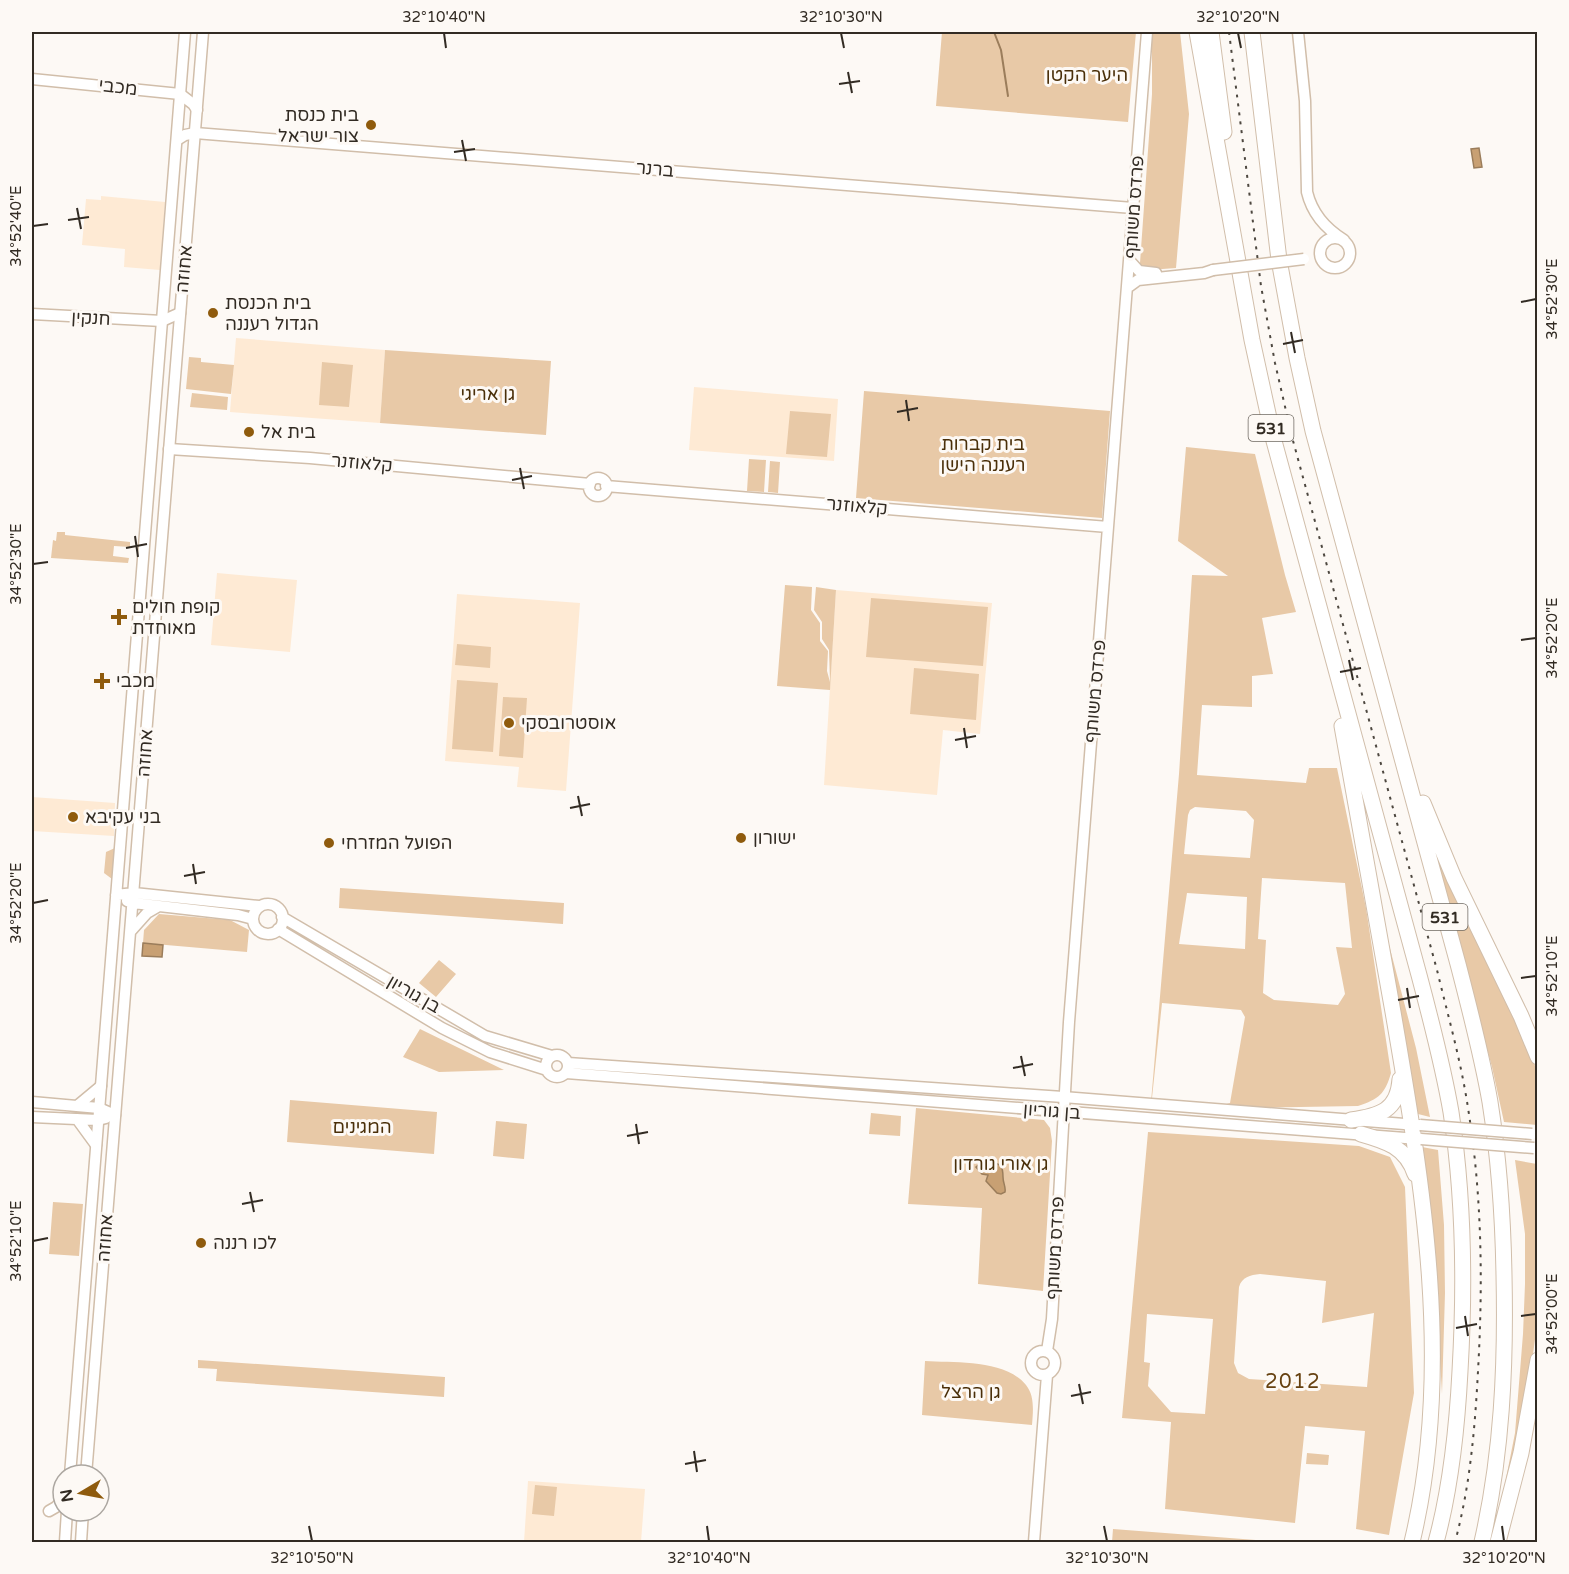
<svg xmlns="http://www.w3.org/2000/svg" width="1569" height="1574" viewBox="0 0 1569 1574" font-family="'Varela Round',Heebo,sans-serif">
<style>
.built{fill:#feead4}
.green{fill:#e8c9a7;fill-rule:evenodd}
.water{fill:#c8a073;stroke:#9b7d5b;stroke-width:1.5}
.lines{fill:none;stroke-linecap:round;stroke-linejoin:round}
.stream{stroke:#9b7d5b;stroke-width:2}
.tertiary-casing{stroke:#d1beaa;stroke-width:13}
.secondary-casing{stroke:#d1beaa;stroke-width:13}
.motorway-casing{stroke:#d1beaa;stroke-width:17}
.tertiary{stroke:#fff;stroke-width:10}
.secondary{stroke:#fff;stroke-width:10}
.motorway{stroke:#fff;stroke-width:15}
.rail{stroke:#4e4840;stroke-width:2;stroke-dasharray:3 6;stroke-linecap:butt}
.tertiary-bridge-casing{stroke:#d1beaa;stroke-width:13;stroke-linecap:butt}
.secondary-bridge-casing{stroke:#d1beaa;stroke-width:13;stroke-linecap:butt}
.tertiary-bridge{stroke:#fff;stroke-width:10}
.secondary-bridge{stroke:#fff;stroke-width:10}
.ticks{fill:none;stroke:#322b23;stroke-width:2}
.poi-dot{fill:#8f5b0d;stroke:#fdf9f5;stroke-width:2}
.labels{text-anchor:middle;stroke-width:6;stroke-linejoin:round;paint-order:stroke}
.shield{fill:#fdf9f5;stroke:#6f6962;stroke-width:1.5}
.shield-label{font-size:16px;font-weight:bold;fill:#322b23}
.park-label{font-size:18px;fill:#4a2f09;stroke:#fdf9f5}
.street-label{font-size:18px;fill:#322b23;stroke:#fdf9f5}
.poi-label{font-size:18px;fill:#322b23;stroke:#fdf9f5;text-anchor:start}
.neighbourhood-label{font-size:20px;letter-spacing:1.5px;fill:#664110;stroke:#fdf9f5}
.neatline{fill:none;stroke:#322b23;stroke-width:2}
.ticks-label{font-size:15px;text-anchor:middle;fill:#322b23}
</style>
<rect width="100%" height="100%" fill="#fdf9f5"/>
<path class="built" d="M101 196 165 202 160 270 124 267 125 249 82 245 86 199 101 200Z
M236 338 385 350 380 423 230 412Z
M694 387 838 399 834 461 689 450Z
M217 573 297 580 290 652 211 645Z
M836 590 992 603 980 734 943 730 937 795 824 785Z
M457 594 580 603 566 791 517 787 519 767 445 761Z
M32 797 115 803 114 836 32 831Z
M528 1481 645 1489 641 1542H524Z"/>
<path class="green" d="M942 32H1136L1128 122 936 106Z
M1152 32H1180L1189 114 1176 268 1149 270 1140 267V263L1152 94Z
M385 350 551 361 546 435 380 423Z
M189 357 201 358V362L234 365 231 394 186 389Z
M322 362 353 365 349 407 319 405Z
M864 391 1110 411 1102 518 856 498Z
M192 393 228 397 227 410 190 407Z
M790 411 831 414 827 457 786 454Z
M1186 447 1255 454 1285 575 1296 612 1262 618 1273 674 1252 676V707L1202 705 1197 775 1306 783 1309 768H1337L1366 908 1391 1073C1385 1094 1379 1099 1358 1106L1235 1108 1151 1102 1179 774 1192 575 1228 576 1178 541ZM1195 807 1246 811 1254 820 1250 858 1184 854 1188 815 1190 810ZM1262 878 1345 883 1352 948 1336 947 1345 994 1338 1005 1274 1000 1263 993 1266 940 1258 939ZM1187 893 1247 897 1245 949 1179 944ZM1162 1003 1241 1010 1245 1017 1230 1103 1223 1105 1152 1098Z
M749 459 766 460 764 492 747 491Z
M770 461 780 462 778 493 768 492Z
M57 532H65V535L130 542V547L114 546 113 556 129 558 128 563 51 558 53 540 56 541Z
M785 585 812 587 811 610 820 623V641L828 651 827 671 830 682 829 650 822 639V622L814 610 816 587 836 590 830 690 777 686Z
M871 598 988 607 983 666 866 657Z
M457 644 491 647 490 668 455 665Z
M914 668 979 674 976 720 910 714Z
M457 680 498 683 493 752 452 749Z
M503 697 527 698 523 758 499 756Z
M1424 821 1505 995 1534 1062 1537 1074V1125L1504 1122 1492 1067Z
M115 848 112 879 104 873 106 852Z
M340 888 564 903 563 924 339 908Z
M1376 895 1416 1048 1430 1117 1418 1114Z
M159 914 230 920 249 930 247 952 143 943 144 930Z
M439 960 456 974 436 997 419 983Z
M420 1029 504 1070 439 1072 403 1057Z
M290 1100 437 1112 434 1154 287 1142Z
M916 1108 1044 1120 1050 1128 1052 1141 1043 1291 978 1284 982 1208 908 1204Z
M871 1113 901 1116 900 1136 869 1134Z
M496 1121 527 1124 524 1159 493 1156Z
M1148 1132 1359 1146 1390 1157 1405 1187 1414 1393 1389 1535 1356 1529 1365 1431 1305 1426 1295 1523 1165 1509 1171 1422 1122 1418ZM1260 1274 1326 1281 1322 1323 1374 1313 1367 1387 1249 1379 1238 1373 1234 1363 1239 1287C1242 1277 1250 1275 1260 1274ZM1147 1314 1213 1319 1205 1414 1171 1412 1148 1386 1150 1363 1144 1362Z
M1422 1147 1438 1150 1444 1225 1445 1293 1442 1394 1436 1287Z
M1515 1160 1537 1164 1538 1317 1527 1399 1496 1529 1515 1433 1523 1334 1525 1284V1234Z
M53 1202 83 1204 79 1256 49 1254Z
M198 1360 445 1377 444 1397 216 1381 217 1369 198 1368Z
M925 1361C955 1363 1005 1359 1026 1385 1035 1396 1033 1412 1032 1425L922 1415Z
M1307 1453 1329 1455 1328 1465 1306 1464Z
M535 1485 557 1487 554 1516 532 1514Z
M1113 1529 1282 1542 1231 1540 1226 1542H1112Z"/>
<path class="water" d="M1479 148 1482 167 1474 168 1471 149Z
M143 943 163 945 162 957 142 956Z
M984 1160C998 1164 1003 1162 1003 1177 1003 1184 1006 1186 1005 1192L1001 1194 997 1193 986 1181 988 1175 982 1174 976 1167Z"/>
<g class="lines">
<path class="stream" d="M994 32 1001 50 1008 96"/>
<defs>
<path id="tertiary" d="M1298 32 1305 101 1307 192C1312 213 1326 229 1344 240
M32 79 180 94 193 104 197 110
M177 140 185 135 195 133 1133 208
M1320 253a15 15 0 1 1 30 0a15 15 0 1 1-30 0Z
M1129 260 1139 271 1156 273
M1127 288 1138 280 1204 273 1213 270
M32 314 162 321 180 313
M169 449 310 458 590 484
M589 487a9 9 0 1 1 18 0a9 9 0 1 1-18 0Z
M606 486 1108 527
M32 1102 99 1108 115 1115
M77 1106 101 1086
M32 1117 98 1120 106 1118
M77 1119 96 1145
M1031 1363a12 12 0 1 1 24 0a12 12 0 1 1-24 0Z
M1047 1351 1052 1319 1069 1022 1147 32
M1034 1542 1047 1375"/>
<path id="secondary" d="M116 895 134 893 259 906
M127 901 133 903 238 915 253 919
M253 919a15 15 0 1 1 30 0a15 15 0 1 1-30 0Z
M282 917 485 1036 552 1056
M278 929 442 1028 490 1052 547 1070
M130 932 147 913 159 906
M546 1066a11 11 0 1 1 22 0a11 11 0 1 1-22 0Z
M568 1063 1063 1097 1417 1125
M566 1073 1418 1139
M70 1475 185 32
M86 1475 203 32
M49 1511 56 1507 63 1499
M65 1542 67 1511
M81 1542 83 1511"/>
<path id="motorway" d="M1197 32 1252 340 1274 441 1419 975C1431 1020 1443 1066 1451 1112 1464 1198 1465 1285 1460 1371 1457 1429 1451 1487 1436 1542
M1211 32 1224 132
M1252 32 1279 260 1297 358 1313 431 1458 964C1470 1010 1482 1056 1490 1102 1499 1159 1503 1217 1504 1275 1506 1366 1502 1454 1482 1542
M1342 726C1359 822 1376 917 1393 1012 1423 1186 1454 1368 1412 1542
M1423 803 1454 878 1521 1016 1538 1057
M1351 1120C1379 1116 1398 1111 1400 1079
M1361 1134C1386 1141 1406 1147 1415 1174
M1498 1542 1521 1453 1538 1360"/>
</defs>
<use href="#tertiary" class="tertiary-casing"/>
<use href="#secondary" class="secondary-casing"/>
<use href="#motorway" class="motorway-casing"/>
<use href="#tertiary" class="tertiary"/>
<use href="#secondary" class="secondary"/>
<use href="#motorway" class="motorway"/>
<path class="rail" d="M1229 32 1261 286 1275 363 1292 437 1437 970C1448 1016 1461 1061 1468 1108 1482 1195 1483 1283 1478 1371 1475 1428 1470 1487 1455 1542"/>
<defs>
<path id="tertiary-bridge" d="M1213 270 1304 259"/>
<path id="secondary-bridge" d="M1420 1125 1532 1134
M1421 1139 1534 1148"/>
</defs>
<use href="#tertiary-bridge" class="tertiary-bridge-casing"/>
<use href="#secondary-bridge" class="secondary-bridge-casing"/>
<use href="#tertiary-bridge" class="tertiary-bridge"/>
<use href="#secondary-bridge" class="secondary-bridge"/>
</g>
<path class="ticks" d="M444 33 446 48M841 33 844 48M1238 33 1241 48M848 72 852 93M839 84 860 81M462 140 466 161M454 152 475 149M77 208 81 229M68 220 89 217M33 226 48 224M1521 302 1536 299M1291 332 1295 353M1283 344 1303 340M906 400 909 421M897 412 918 408M520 468 524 489M512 480 532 476M135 536 138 557M126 548 147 544M33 564 48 562M1521 640 1536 638M1349 660 1353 680M1340 672 1361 668M964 728 967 748M955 740 976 736M578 796 582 816M570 808 590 804M193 864 196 884M184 876 205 872M33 903 48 900M1521 978 1536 976M1407 988 1410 1008M1398 1000 1419 996M1021 1056 1025 1076M1013 1068 1033 1064M636 1124 639 1144M627 1136 648 1132M250 1192 254 1212M242 1204 263 1200M33 1241 48 1238M1465 1316 1468 1336M1521 1316 1536 1314M1456 1328 1477 1324M1079 1384 1083 1404M1071 1396 1091 1392M694 1451 697 1472M685 1464 706 1460M309 1526 312 1541M707 1526 709 1541M1104 1526 1107 1541M1502 1526 1504 1541"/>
<g class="poi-dot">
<circle cx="371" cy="125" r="6"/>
<circle cx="213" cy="313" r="6"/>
<circle cx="249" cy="432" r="6"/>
<path d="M116 608h6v6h6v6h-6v6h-6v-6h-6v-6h6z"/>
<path d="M99 672h6v6h6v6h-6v6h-6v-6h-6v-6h6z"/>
<circle cx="509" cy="723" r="6"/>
<circle cx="73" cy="817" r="6"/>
<circle cx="741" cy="838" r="6"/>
<circle cx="329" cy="843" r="6"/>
<circle cx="201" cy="1243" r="6"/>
</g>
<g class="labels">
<g class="shield">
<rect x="1248.5" y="415" width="45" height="26" rx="4.5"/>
<rect x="1422.5" y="904" width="45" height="26" rx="4.5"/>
</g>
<g class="shield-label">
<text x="1271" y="434">531</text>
<text x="1445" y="923">531</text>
</g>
<g class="park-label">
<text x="1087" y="81">היער הקטן</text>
<text x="488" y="400">גן אריגי</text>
<text x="983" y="450">בית קברות<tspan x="983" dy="21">רעננה הישן</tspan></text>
<text x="362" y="1133">המגינים</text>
<text x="1001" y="1170">גן אורי גורדון</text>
<text x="971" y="1398">גן הרצל</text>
</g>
<g class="street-label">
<text transform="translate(118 87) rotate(7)" y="6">מכבי</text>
<text transform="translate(655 169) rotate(5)" y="6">ברנר</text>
<text transform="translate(1134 207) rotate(-86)" y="6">פרדס משותף</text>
<text transform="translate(184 269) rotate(-85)" y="6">אחוזה</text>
<text transform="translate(91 318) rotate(3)" y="6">חנקין</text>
<text transform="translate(362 463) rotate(5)" y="6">קלאוזנר</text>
<text transform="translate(857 506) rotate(5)" y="6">קלאוזנר</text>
<text transform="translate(1095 691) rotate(-85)" y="6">פרדס משותף</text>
<text transform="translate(145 753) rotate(-86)" y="6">אחוזה</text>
<text transform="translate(414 994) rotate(30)" y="6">בן גוריון</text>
<text transform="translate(1052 1111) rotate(4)" y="6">בן גוריון</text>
<text transform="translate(105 1238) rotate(-86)" y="6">אחוזה</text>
<text transform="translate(1055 1248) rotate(-87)" y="6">פרדס משותף</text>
</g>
<g class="poi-label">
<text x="359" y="121" text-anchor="end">בית כנסת<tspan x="359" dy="21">צור ישראל</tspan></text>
<text x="225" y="309">בית הכנסת<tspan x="225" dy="21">הגדול רעננה</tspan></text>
<text x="261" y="438">בית אל</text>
<text x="132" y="613">קופת חולים<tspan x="132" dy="21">מאוחדת</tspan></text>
<text x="116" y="687">מכבי</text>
<text x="521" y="729">אוסטרובסקי</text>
<text x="85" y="823">בני עקיבא</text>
<text x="753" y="844">ישורון</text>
<text x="341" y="849">הפועל המזרחי</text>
<text x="213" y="1249">לכו רננה</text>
</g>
<g class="neighbourhood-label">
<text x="1293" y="1388">2012</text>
</g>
</g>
<rect width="1569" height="1574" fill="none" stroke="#fdf9f5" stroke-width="66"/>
<g transform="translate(81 1493) rotate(260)"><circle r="28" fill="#fdf9f5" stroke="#aca7a1" stroke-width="1.5"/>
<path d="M0-4.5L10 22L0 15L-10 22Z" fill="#8f5b0d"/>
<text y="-9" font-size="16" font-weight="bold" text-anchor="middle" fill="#322b23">N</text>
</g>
<rect x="33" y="33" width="1503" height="1508" class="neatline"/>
<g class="ticks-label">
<text x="444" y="22">32°10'40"N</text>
<text x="841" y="22">32°10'30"N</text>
<text x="1238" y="22">32°10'20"N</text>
<text transform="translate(16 226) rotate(-90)" y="5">34°52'40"E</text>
<text transform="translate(1552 299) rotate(-90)" y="5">34°52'30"E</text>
<text transform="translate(16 564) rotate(-90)" y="5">34°52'30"E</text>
<text transform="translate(1552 638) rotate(-90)" y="5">34°52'20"E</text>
<text transform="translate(16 903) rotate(-90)" y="5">34°52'20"E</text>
<text transform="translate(1552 976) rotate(-90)" y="5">34°52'10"E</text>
<text transform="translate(16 1241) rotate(-90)" y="5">34°52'10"E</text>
<text transform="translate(1552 1314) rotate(-90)" y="5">34°52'00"E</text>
<text x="312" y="1563">32°10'50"N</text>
<text x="709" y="1563">32°10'40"N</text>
<text x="1107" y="1563">32°10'30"N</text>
<text x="1504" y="1563">32°10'20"N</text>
</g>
</svg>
